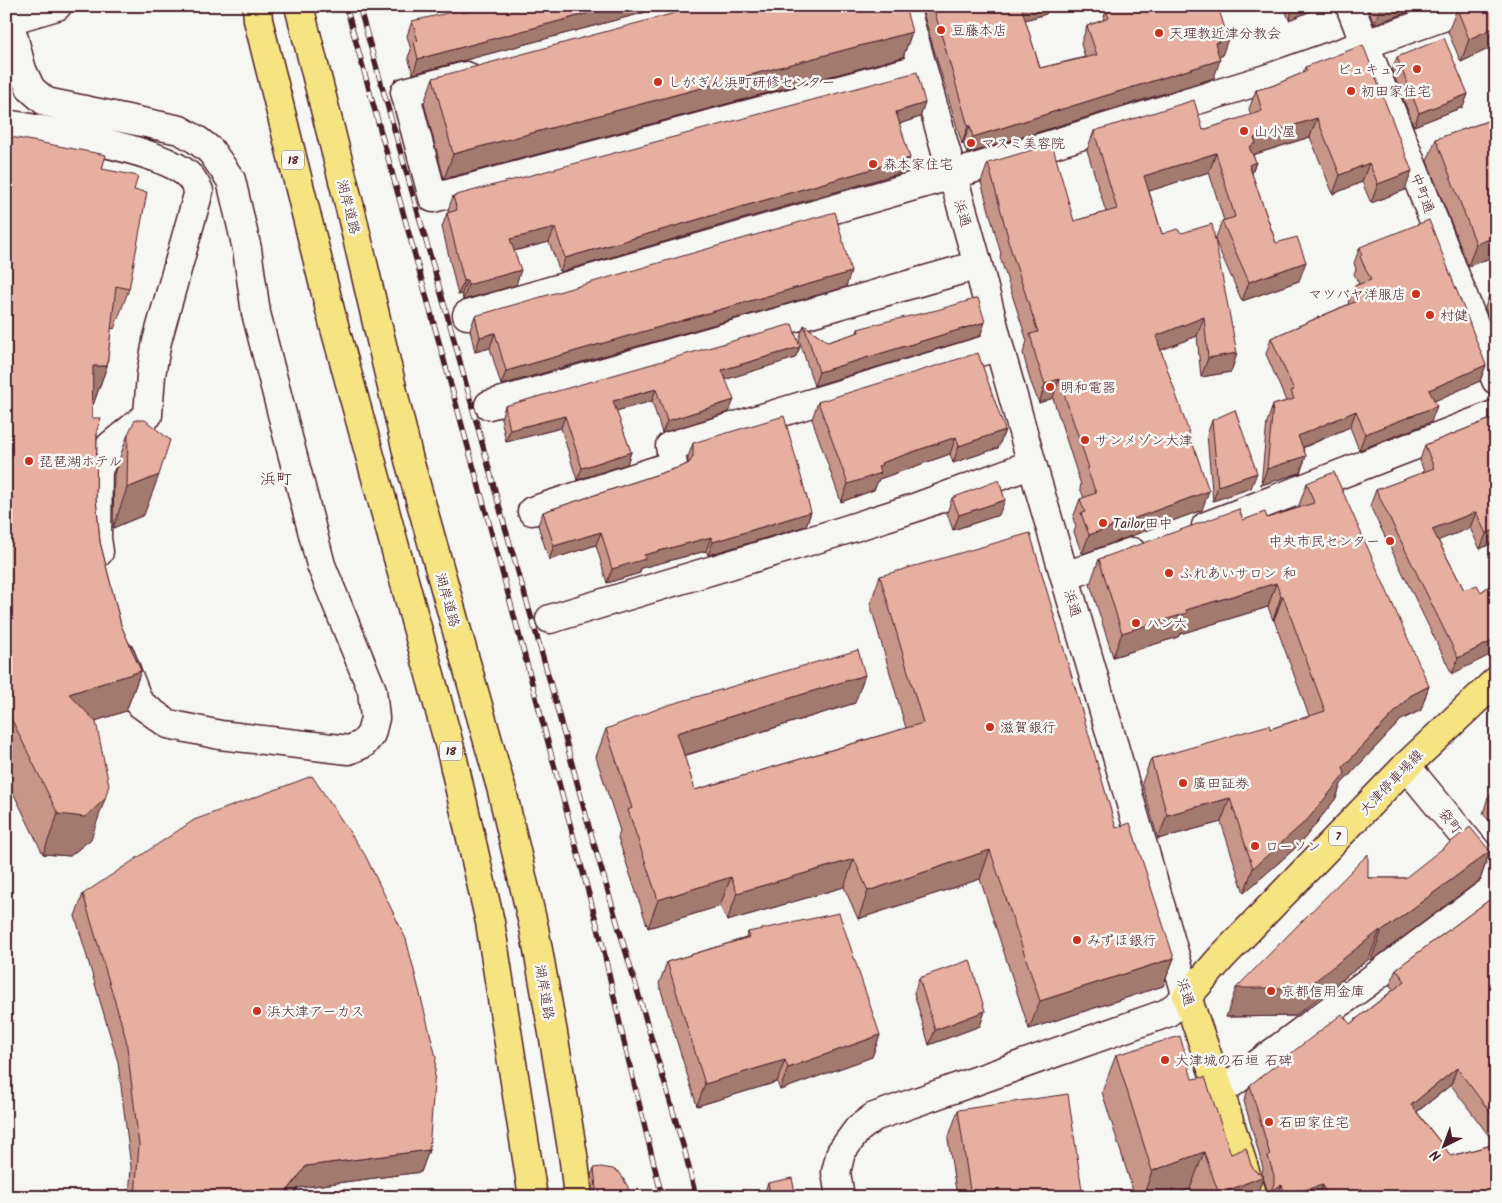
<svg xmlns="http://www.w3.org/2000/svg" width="1502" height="1203" viewBox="0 0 1502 1203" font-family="Kalam,'Klee One',sans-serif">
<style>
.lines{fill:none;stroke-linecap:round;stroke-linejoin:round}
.minor-casing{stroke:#4a1f2b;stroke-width:31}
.major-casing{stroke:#4a1f2b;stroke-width:31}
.minor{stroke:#f6f6f2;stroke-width:28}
.major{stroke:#f6e381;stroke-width:28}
.rail-casing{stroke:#4a1f2b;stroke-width:5.5}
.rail{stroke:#f6f6f2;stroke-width:4;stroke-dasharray:11;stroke-linecap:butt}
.wall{fill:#c79689;stroke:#4a1f2b;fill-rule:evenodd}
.shaded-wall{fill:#a27a6f;stroke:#4a1f2b}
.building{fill:#e7af9f;stroke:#4a1f2b}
.poi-dot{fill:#c8321e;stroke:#f6f6f2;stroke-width:2}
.labels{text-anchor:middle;stroke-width:5;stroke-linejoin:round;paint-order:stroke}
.shield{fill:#f6f6f2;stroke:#7e6067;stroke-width:1}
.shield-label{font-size:12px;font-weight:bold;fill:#4a1f2b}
.poi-label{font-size:14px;fill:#4a1f2b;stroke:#f6f6f2;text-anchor:start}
.street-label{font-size:14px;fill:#4a1f2b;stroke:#f6f6f2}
.quarter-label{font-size:16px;fill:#4a1f2b;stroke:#f6f6f2}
</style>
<rect width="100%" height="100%" fill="#f6f6f2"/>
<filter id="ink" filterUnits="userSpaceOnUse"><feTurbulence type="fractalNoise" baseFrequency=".02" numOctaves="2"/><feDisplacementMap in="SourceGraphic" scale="10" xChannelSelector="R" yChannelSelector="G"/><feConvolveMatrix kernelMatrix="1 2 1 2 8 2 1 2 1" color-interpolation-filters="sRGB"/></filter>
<g filter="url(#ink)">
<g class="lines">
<defs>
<path id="minor" d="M1350 6 1496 380
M9 20 22 70 31 89 46 102 180 130 197 140 211 151 231 180 247 249 256 313 321 565 372 690 375 718 371 734 363 744 349 750 220 735 168 724 139 703 120 655
M6 21 57 6
M466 76 405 92 433 198 922 68
M6 124C46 131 167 149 191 178 194 182 197 187 199 191L157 341 151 375 148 415 110 446 98 470 97 538 99 552
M467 315 952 175 1269 78 1474 6
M489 405 978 265
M532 511 673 465 670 446 999 346
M1206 526 1496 414
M1066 576 1132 552
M550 619 836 533 914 508 1032 464
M1406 766 1496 875
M1220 1092 1496 887
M840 1197 836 1172 841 1152 858 1129 874 1117 1167 1013 1187 997 1032 464 1000 350 978 265 905 6"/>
<path id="major" d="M257 6 258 20 331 314 452 755 490 922 533 1197
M299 6 351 212 409 460 502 791 534 928 553 1033 574 1161 578 1197
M1253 1197 1220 1092 1187 997 1221 958 1406 766 1496 681"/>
</defs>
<use href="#minor" class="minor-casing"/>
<use href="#major" class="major-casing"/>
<use href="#minor" class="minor"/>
<use href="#major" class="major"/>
<defs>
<path id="rail" d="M346 6 489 523 602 943 624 1042 662 1197
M359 6 450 325 503 520 547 671 589 827 685 1152 696 1197"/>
</defs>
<use href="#rail" class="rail-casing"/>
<use href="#rail" class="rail"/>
</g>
<path class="wall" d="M921 6H1049L1046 14 1025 20 1040 68 1085 57 1081 44 1087 26 1103 20 1106 11 1111 9 1110 6H1218L1222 56 1219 57 1214 78 967 154 963 143 962 144Z
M1284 6H1323L1289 20Z
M1367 6H1426L1374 24Z
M1496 6V58L1494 59 1490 48 1461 62 1448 32 1457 9Z
M646 12 413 74 408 57 411 50 407 36 412 21 462 13Z
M912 32 903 57 444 179 424 103 433 78Z
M1397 57 1468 94 1463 107 1414 126 1392 71Z
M1305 67 1405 190 1371 203 1362 182 1333 194 1310 137 1253 155 1256 162 1252 174 1276 243 1299 281 1242 301 1215 240 1222 221H1224L1209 172 1149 191 1162 234 1237 353 1231 372 1201 377 1197 336 1161 350 1202 510 1082 554 1074 532 1076 527 1073 518 1080 499 1084 498 1080 488 1081 485 1053 398 1039 403 1030 380 1023 353 1027 341 1000 257 1001 254 981 182 988 163 1074 221 1106 212 1087 150 1094 131 1203 130 1251 115 1249 109 1256 90 1272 86 1303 73Z
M925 103 920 117 899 124 904 172 560 272 549 242 514 251 516 285 463 300 462 294 458 295 442 227 447 213 449 212 448 210 453 196Z
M1496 118V256L1468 266 1427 161 1436 139Z
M6 136 102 169 134 190 129 289 114 329 111 328 107 366 93 405H92V418L97 430 96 498 100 542 121 625 141 671 126 711 95 721 91 839 70 856 43 854 6 778Z
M1360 247 1486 365 1480 381 1434 401 1431 422 1359 450 1350 427 1303 448 1306 456 1300 473 1261 485 1267 422 1273 405 1286 401 1266 354 1271 338 1349 304 1348 303 1354 286 1359 284 1354 274 1356 269 1354 263Z
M846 287 501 385 490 348 475 352 470 330 475 316Z
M1496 290V336L1485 308 1490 292Z
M985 322 980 336 814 386 799 339 804 325 828 342 857 333 858 329Z
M800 347 795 358 725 379 729 412 662 433 652 401 616 411 631 452 627 464 577 480 561 428 506 442 501 418 505 406Z
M818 402 1005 430 998 448 953 463 950 454 879 479 874 490 841 502 812 419Z
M1496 417V546L1494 542 1480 549 1470 528 1438 540 1464 590 1481 592 1496 581 1452 674 1370 506 1376 490 1424 472 1420 460 1425 445Z
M1212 420 1251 488 1213 501 1207 435Z
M128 434 144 515 113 528 114 474Z
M693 443 811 512 806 526 708 555 706 551 641 568 640 573 607 583 596 545 549 560 538 525 543 512 683 466 688 463V457Z
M1307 483 1421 710 1401 720 1341 784 1336 798 1300 844 1244 893 1221 822 1158 839 1142 783 1151 759 1270 729 1309 716 1274 620H1273L1268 607 1180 634 1178 637 1113 657 1090 584 1099 559 1243 520 1267 518 1298 508Z
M952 498 999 515 953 530 947 513Z
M880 576 1116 828 1174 958 1163 986 1029 1029 980 879 858 919 844 887 727 921 720 906 648 928 618 838 620 831 596 757 606 729 855 703 684 756 695 790 906 728 870 604Z
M1496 792V828L1483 814 1488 797Z
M1490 851 1480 880 1371 961 1369 959 1295 1016 1226 1017 1368 878H1405Z
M83 894 429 1150 421 1172 298 1188 291 1197H129L131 1167 118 1062 75 916Z
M1496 895V1197H1268V1192L1263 1177 1256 1197H1193L1190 1189 1169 1197H1135L1102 1092 1116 1055 1231 1154 1251 1165 1255 1171 1262 1175V1173L1263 1168 1244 1101 1250 1085 1350 1024 1393 990 1390 985 1396 969ZM1451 1085 1495 1144 1451 1156 1417 1112Z
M748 932 880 1035 872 1057 780 1090 777 1082 697 1106 659 984 667 962 746 938Z
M919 978 985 1011 980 1026 929 1045 914 993Z
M958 1110 1083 1197H957L948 1139Z
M594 1168 629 1197H593L591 1176Z
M768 1183 796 1197H763Z"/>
<path class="shaded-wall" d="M615 6H648L646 12 413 74 418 59Z
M1021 6H1049L1046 14 1015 23Z
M1294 6H1323L1289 20Z
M1381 6H1426L1374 24Z
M1496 27V32L1490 48 1461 62 1469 39Z
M912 32 903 57 444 179 453 154Z
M1228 39 1222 56 1208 60 1215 43Z
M1220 60 1214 78 967 154 973 137Z
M1468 94 1463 107 1414 126 1419 113Z
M925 103 920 117 890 127 896 112Z
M1317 118 1310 137 1252 155 1249 147 1254 138Z
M968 126H970L963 143 962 144Z
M1216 153 1209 172 1137 195 1144 176Z
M910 158 904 172 560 272 565 258Z
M1256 162 1249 181V165Z
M1369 163 1362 182 1333 194 1340 175Z
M1412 171 1405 190 1371 203 1378 184Z
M555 228 549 242 505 253 510 239Z
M1496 237V256L1468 266 1476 244Z
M1306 262 1299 281 1242 301 1249 282Z
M521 270 516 285 463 300 468 285Z
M851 272 846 287 501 385 506 371Z
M467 280 462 294 458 295 464 281Z
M1204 317 1197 336 1149 355 1156 336Z
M985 322 980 336 814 386 819 372Z
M495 333 490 348 475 352 480 337Z
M800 347 795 358 718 382 722 370Z
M1237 353 1231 372 1201 377 1208 358Z
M1486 365 1480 381 1423 406 1429 390Z
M93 366H107L93 405 78 406Z
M1059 379 1053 398 1039 403 1045 384Z
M656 389 652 401 609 413 613 401Z
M734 400 729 412 662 433 667 421Z
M1437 406 1431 422 1359 450 1365 434Z
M1356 411 1350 427 1292 452 1298 436Z
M565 416 561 428 506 442 510 430Z
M1005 430 998 448 953 463 959 446Z
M956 437 950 454 879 479 874 490 841 502 848 484 878 466 881 463Z
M631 452 627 464 577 480 582 468Z
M1306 456 1300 473 1261 485 1267 469Z
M1257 473 1251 488 1213 501 1218 486Z
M159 475 144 515 113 528 127 488Z
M1209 491 1202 510 1082 554 1089 535Z
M1005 500 999 515 953 530 959 515Z
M811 512 806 526 708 555 713 542Z
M1476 512 1470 528 1427 545 1432 529Z
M1496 529V538L1494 542 1480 549 1486 534Z
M601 532 596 545 549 560 554 546Z
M711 537 706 551 641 568 640 573 607 583 612 569 644 555Z
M1276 583 1268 607 1180 634 1178 637 1113 657 1122 633 1186 610Z
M1281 596H1283L1274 620H1273Z
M1496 639V652L1452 674 1458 658Z
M141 671 126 711 55 734 69 694Z
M865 675 855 703 666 761 677 733Z
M1429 686 1421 710 1401 720 1341 784 1336 798 1300 844 1244 893 1253 868 1343 767 1410 696Z
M1230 798 1221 822 1158 839 1167 815Z
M105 799 91 839 70 856 43 854 58 814Z
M990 850 980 879 858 919 868 891Z
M1490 851 1480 880 1371 961 1381 932Z
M854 859 844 887 727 921 737 893Z
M731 877 720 906 648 928 658 900Z
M1380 930 1369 959 1295 1016 1226 1017 1236 988Z
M1174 958 1163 986 1029 1029 1040 1001Z
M985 1011 980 1026 929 1045 935 1030Z
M880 1035 872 1057 780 1090 788 1068Z
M785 1060 777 1082 697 1106 705 1084Z
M1457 1068 1451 1085 1405 1121 1411 1105Z
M429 1150 421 1172 298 1188 291 1197H283L306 1166Z
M1204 1152 1190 1189 1169 1197H1143L1152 1171Z
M1264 1176 1256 1197H1218L1219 1194Z
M1282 1185 1277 1197H1269L1271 1190Z
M1323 1185 1318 1197H1285V1195Z"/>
<path class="building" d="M496 6H615L418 59 414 42 418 41 412 21 461 10 462 13Z
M701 6H905L912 32 453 154 433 78Z
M933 6H1021L1040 68 1097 55 1087 26 1109 18 1106 11 1120 6H1218L1228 39 1215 43 1220 60 973 137 970 126H968Z
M1465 6H1496V27L1469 39 1457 9Z
M1444 38 1468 94 1419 113 1397 57Z
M1363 45 1412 171 1378 184 1369 163 1340 175 1317 118 1254 138 1256 143 1249 147 1256 162 1249 165 1276 243 1297 237 1306 262 1249 282 1222 221 1235 217 1216 153 1144 176 1162 234 1177 229 1182 233 1212 224 1237 353 1208 358 1204 317 1156 336 1209 491 1089 535 1081 513 1085 512 1080 499 1096 493 1087 469 1089 468 1059 379 1045 384 1037 361 1030 334 1038 332 1007 238 1008 237 988 163 1052 144 1074 221 1117 209 1094 131 1194 100 1203 130 1262 111 1256 90 1272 86 1307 71 1305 67Z
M917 72 925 103 896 112 910 158 565 258 555 228 510 239 521 270 468 285 467 280 464 281 447 213 457 210 453 196Z
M1496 118V237L1476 244 1436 139Z
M6 136 106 155 102 169 138 176 134 190 147 192 129 289 116 286 107 366H93L92 418H101L97 430 96 498 100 542 121 625 141 671 69 694 96 722 109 785 105 799 85 817 58 814 11 718 6 703Z
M835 212 851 272 506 371 495 333 480 337 475 316Z
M1429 220 1486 365 1429 390 1437 406 1365 434 1356 411 1298 436 1306 456 1267 469 1273 405 1294 399 1291 391 1294 390 1271 338 1359 300 1354 286 1371 280 1360 257 1362 254 1360 247Z
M1496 290V306L1490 292Z
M978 298 985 322 819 372 804 325 828 342 859 332 858 329 888 321 937 310Z
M792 324 800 347 722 370 734 400 667 421 656 389 613 401 631 452 582 468 565 416 510 430 505 406Z
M978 353 1005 430 959 446 956 437 881 463 882 465 878 466 881 473 848 484 818 402Z
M1235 410 1257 473 1218 486 1212 420Z
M784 416 811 512 713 542 711 537 644 555 645 559 612 569 601 532 554 546 543 512 683 466 689 463 693 457V443Z
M1496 417V529L1486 534 1476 512 1432 529 1464 590 1477 585 1481 592 1496 581V639L1458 658 1376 490 1434 468 1425 445Z
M135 420H145L170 440 159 475 127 488 128 434Z
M1334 472 1429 686 1410 696 1343 767 1345 774 1308 819 1253 868 1230 798 1167 815 1151 759 1269 725 1270 729 1325 711 1283 596H1281L1276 583 1186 610 1187 613 1122 633 1099 559 1239 509 1243 520 1265 512 1267 518 1314 503 1307 483Z
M999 480 1005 500 959 515 952 498Z
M1030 533 1116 828 1130 823 1174 958 1040 1001 990 850 868 891 854 859 737 893 731 877 658 900 628 810 632 808 606 729 665 706 858 650 865 675 677 733 695 790 923 723 880 576Z
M312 776 365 855 406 939 436 1057 429 1150 306 1166 283 1197H135L139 1145 126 1039 83 894 194 820Z
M1496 792V805L1488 797Z
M1470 827 1490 851 1381 932 1380 930 1306 988H1236L1368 854V878H1405Z
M1496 895V1120L1457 1068 1411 1105 1451 1156 1496 1144V1197H1326L1323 1185 1285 1195 1282 1185 1271 1190 1274 1184V1176L1268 1156 1270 1155 1250 1085 1342 1014 1350 1024 1405 981 1396 969Z
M839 913 880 1035 788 1068 785 1060 705 1084 667 962 750 937 748 932Z
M970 960 985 1011 935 1030 919 978Z
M1180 1036 1192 1079 1205 1077 1231 1154 1246 1148 1251 1165 1255 1171 1264 1176 1219 1194 1204 1152 1152 1171 1116 1055Z
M1068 1094 1083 1197H971L958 1110Z
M601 1167 613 1169 620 1173 628 1187 629 1197H594L596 1188 594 1168Z
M792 1178 796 1197H771L768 1183Z"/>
</g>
<g class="poi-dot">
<circle cx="941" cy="30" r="5"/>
<circle cx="1159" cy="33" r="5"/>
<circle cx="1417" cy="69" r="5"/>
<circle cx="658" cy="82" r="5"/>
<circle cx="1351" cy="91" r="5"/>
<circle cx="1244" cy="131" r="5"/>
<circle cx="971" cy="143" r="5"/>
<circle cx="873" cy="164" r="5"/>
<circle cx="1416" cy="294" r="5"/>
<circle cx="1430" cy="315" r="5"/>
<circle cx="1050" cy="387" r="5"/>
<circle cx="1085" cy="440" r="5"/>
<circle cx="29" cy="461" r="5"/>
<circle cx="1103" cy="523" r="5"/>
<circle cx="1390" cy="541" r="5"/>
<circle cx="1169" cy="573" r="5"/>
<circle cx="1136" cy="623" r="5"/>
<circle cx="990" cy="727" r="5"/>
<circle cx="1183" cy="783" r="5"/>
<circle cx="1255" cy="846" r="5"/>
<circle cx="1077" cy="940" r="5"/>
<circle cx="1271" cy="991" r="5"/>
<circle cx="257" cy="1011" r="5"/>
<circle cx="1165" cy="1060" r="5"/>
<circle cx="1269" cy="1122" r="5"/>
</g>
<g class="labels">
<g class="shield">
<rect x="282" y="150.5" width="22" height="19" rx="4"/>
<rect x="440" y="741.5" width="22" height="19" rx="4"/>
<rect x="1329" y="826.5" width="18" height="19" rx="4"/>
</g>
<g class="shield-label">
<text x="293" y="164">18</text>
<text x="451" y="755">18</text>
<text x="1338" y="840">7</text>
</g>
<g class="poi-label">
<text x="951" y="35">豆藤本店</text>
<text x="1169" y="38">天理教近津分教会</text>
<text x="1407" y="74" text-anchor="end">ビュキュア</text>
<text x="668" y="87">しがぎん浜町研修センター</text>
<text x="1361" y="96">初田家住宅</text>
<text x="1254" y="136">山小屋</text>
<text x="981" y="148">マスミ美容院</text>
<text x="883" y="169">森本家住宅</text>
<text x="1406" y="299" text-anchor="end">マツバヤ洋服店</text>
<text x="1440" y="320">村健</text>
<text x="1060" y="392">明和電器</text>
<text x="1095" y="445">サンメゾン大津</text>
<text x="39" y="466">琵琶湖ホテル</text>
<text x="1113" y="528">Tailor田中</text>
<text x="1380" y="546" text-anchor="end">中央市民センター</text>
<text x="1179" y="578">ふれあいサロン 和</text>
<text x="1146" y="628">ハン六</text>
<text x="1000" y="732">滋賀銀行</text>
<text x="1193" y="788">廣田証券</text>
<text x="1265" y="851">ローソン</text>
<text x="1087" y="945">みずほ銀行</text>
<text x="1281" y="996">京都信用金庫</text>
<text x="267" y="1016">浜大津アーカス</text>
<text x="1175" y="1065">大津城の石垣 石碑</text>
<text x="1279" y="1127">石田家住宅</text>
</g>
<g class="street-label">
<text transform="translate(1423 193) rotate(69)" y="5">中町通</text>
<text transform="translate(349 207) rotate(76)" y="5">湖岸道路</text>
<text transform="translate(963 213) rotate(74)" y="5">浜通</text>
<text transform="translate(448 600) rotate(74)" y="5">湖岸道路</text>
<text transform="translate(1073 603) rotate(74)" y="5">浜通</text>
<text transform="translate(1391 782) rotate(-46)" y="5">大津停車場線</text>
<text transform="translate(1451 821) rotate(51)" y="5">袋町</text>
<text transform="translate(545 992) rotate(80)" y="5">湖岸道路</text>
<text transform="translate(1186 992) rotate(73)" y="5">浜通</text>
</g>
<g class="quarter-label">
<text x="276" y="484">浜町</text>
</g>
</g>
<rect width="1502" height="1203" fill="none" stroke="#f6f6f2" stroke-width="25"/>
<rect x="12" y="12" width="1477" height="1178" fill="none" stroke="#4a1f2b" stroke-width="2" filter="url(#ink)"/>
<g transform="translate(1444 1146) rotate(222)" stroke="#f6f6f2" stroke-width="4" paint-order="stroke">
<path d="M0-4L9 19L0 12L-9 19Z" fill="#4a1f2b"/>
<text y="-8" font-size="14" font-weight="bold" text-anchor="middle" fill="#4a1f2b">N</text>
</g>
</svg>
